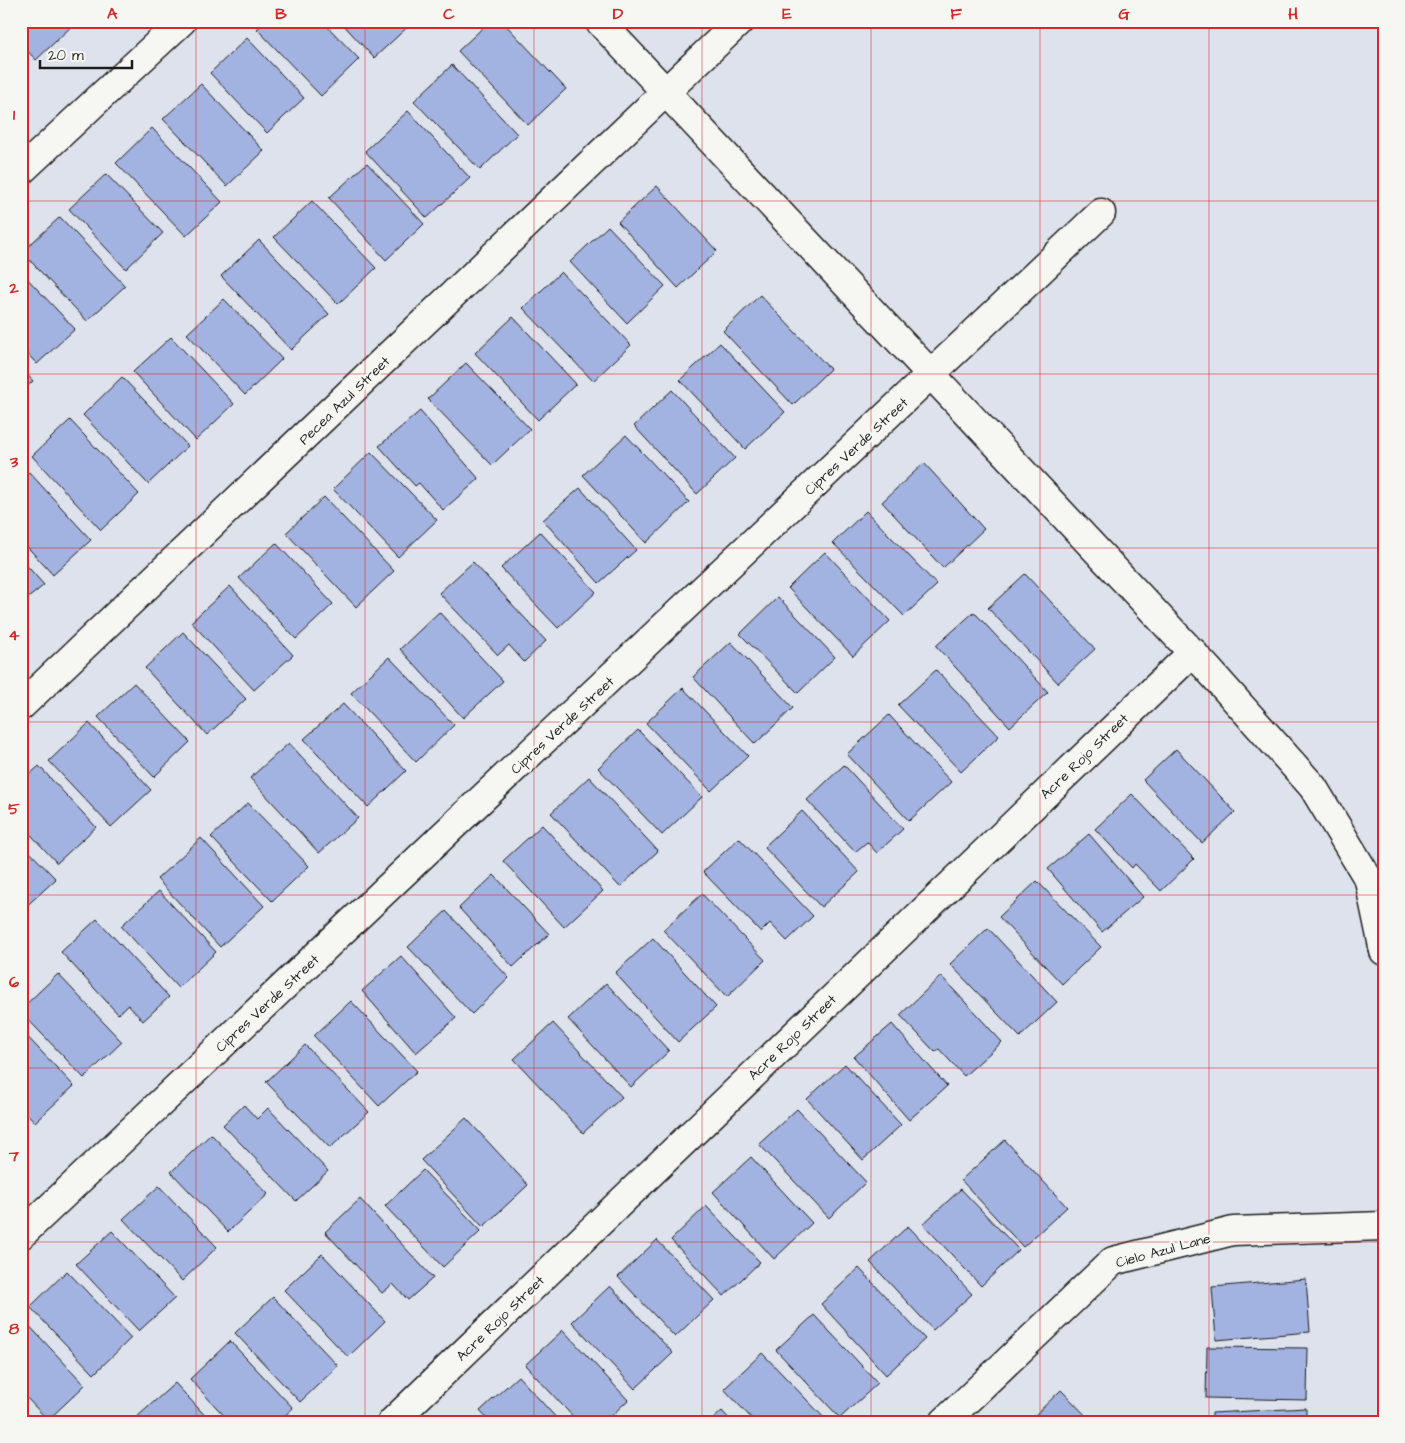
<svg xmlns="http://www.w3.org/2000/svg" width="1405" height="1443" viewBox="0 0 1405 1443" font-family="'Architects Daughter',sans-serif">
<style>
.building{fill:#a2b3e2;stroke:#1c1c1c}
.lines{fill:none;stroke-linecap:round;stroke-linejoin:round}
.minor-casing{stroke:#1c1c1c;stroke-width:31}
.minor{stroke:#f6f6f2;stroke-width:28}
.grid{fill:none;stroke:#d62828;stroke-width:1;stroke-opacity:0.55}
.labels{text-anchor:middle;stroke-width:5;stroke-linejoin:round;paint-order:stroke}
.street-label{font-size:14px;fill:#1c1c1c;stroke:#f6f6f2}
.neatline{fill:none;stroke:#d62828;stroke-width:2}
.grid-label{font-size:16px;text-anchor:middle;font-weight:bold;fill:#d62828}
</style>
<rect width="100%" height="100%" fill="#dde2ed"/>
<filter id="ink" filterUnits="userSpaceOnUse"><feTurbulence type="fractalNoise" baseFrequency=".02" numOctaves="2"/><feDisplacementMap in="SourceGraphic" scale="10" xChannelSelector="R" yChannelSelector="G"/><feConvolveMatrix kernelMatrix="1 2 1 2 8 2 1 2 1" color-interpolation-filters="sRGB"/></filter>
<g filter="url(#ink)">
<path class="building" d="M21 21H72L74 24 36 60 21 44Z
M266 21H322L359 59 321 96 257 29Z
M340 21H412L413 22 374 58Z
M490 21H502L566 89 528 125 458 51Z
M247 38 304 98 267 133 210 73Z
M452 65 517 134 480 170 414 101Z
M201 84 264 151 227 186 163 119Z
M408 111 470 178 427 218 365 151Z
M152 128 222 202 186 236 116 163Z
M367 163 424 224 386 260 329 198Z
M106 174 163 233 126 269 69 209Z
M657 186 717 251 678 288 618 222Z
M312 201 376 268 338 304 274 237Z
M60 217 125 286 87 321 22 252Z
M608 226 665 286 627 323 570 262Z
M259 240 329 314 291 350 221 276Z
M21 272 75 329 37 364 21 347Z
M561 272 631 345 593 381 523 308Z
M760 295 830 369 793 405 723 331Z
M224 299 282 359 245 395 187 334Z
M513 317 576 384 538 420 475 353Z
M171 337 234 404 196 440 133 372Z
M720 343 785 412 745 449 680 380Z
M466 363 530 429 492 465 428 399Z
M21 368 33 381 21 392Z
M122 377 188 446 148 484 83 415Z
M672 390 735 458 697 494 634 426Z
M420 411 479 479 443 510 419 483 415 486 379 446Z
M70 420 139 494 101 530 32 456Z
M626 435 689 502 646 543 583 475Z
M371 452 437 520 398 557 333 489Z
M924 463 984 529 943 568 882 502Z
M29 472 91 540 53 575 21 540V479Z
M580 488 636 550 599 583 543 520Z
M324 497 394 571 356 607 286 533Z
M866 511 937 585 904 616 833 543Z
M540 532 596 592 558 628 501 568Z
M276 543 333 604 296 639 239 578Z
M825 552 890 621 853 656 788 588Z
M21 559 44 585 21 604Z
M473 562 546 641 524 662 509 645 498 655 439 593Z
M1025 574 1095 649 1058 683 988 608Z
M230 586 293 655 254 690 191 622Z
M778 597 835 657 798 693 740 634Z
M439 612 503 681 463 718 400 649Z
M974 612 1048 692 1010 727 936 646Z
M183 632 246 699 207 735 145 668Z
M731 642 793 708 755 744 693 677Z
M389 657 454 725 416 762 351 693Z
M936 670 999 736 961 772 898 705Z
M134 683 190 742 154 777 98 717Z
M683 688 748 756 711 791 646 723Z
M343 704 406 771 368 807 304 739Z
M889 715 951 782 909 821 847 754Z
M89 723 151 790 111 827 49 761Z
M638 730 702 797 662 835 598 768Z
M289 743 358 818 319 853 250 778Z
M1176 749 1235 812 1202 843 1143 780Z
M844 765 903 829 877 853 867 842 855 852 807 800Z
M39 766 96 827 57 863 21 824V782Z
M589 777 658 851 620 887 551 813Z
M1132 794 1194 859 1161 891 1135 864 1132 868 1095 829Z
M248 803 309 866 272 901 211 837Z
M802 811 859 872 821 907 764 847Z
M542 825 603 891 564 927 503 861Z
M1089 834 1143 897 1102 932 1048 869Z
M201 838 264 906 220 947 157 879Z
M739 838 813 916 787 941 770 923 761 932 703 872Z
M21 843 56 879 21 911Z
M494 875 549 934 513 967 459 908Z
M1037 881 1101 947 1062 984 999 917Z
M159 891 216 952 178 988 121 926Z
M702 894 765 960 727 997 663 930Z
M446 911 509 978 472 1014 408 947Z
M97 919 169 997 143 1021 128 1005 118 1014 61 952Z
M988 928 1057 1002 1020 1037 950 964Z
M653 938 716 1007 678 1042 615 973Z
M401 956 456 1018 416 1053 362 991Z
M58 974 122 1042 84 1078 21 1012V1009Z
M941 976 1002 1042 964 1076 939 1049 935 1052 900 1015Z
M606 983 669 1051 631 1087 568 1019Z
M351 1001 417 1071 379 1106 314 1036Z
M553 1023 622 1097 583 1133 514 1059Z
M892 1024 947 1086 909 1120 854 1057Z
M21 1030 74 1086 35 1122 21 1107Z
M305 1045 369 1112 330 1148 266 1082Z
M845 1064 901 1125 863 1160 807 1099Z
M244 1105 257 1119 268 1108 328 1171 296 1201 223 1125Z
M797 1109 866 1182 829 1218 759 1144Z
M466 1118 528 1185 483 1227 421 1160Z
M211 1134 268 1194 228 1232 171 1172Z
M1005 1140 1067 1207 1023 1247 961 1180Z
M751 1157 812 1223 774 1259 713 1192Z
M423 1170 481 1231 443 1267 385 1206Z
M159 1186 217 1247 182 1281 123 1219Z
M961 1189 1019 1250 981 1286 923 1224Z
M360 1199 433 1278 408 1300 393 1284 382 1293 325 1232Z
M706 1206 760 1262 724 1296 671 1240Z
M908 1226 972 1294 933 1330 870 1262Z
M112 1231 175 1298 139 1331 76 1264Z
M657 1240 714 1300 675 1337 618 1277Z
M322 1254 385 1321 348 1357 284 1290Z
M859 1268 925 1339 886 1375 821 1304Z
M67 1271 131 1338 94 1374 30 1307Z
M1306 1279 1310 1332 1216 1340 1212 1287Z
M610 1286 673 1353 635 1389 572 1322Z
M273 1297 338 1366 300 1402 235 1333Z
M814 1315 878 1383 840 1418 776 1350Z
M21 1317 85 1385 48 1420 21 1392Z
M563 1330 628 1400 605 1422H578L525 1365Z
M230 1341 293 1408 278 1422H230L190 1379Z
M1207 1347 1308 1348 1307 1400 1206 1398Z
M762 1353 828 1422H755L724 1389Z
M518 1376 560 1422H490L480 1411Z
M175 1383 211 1422H141L137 1417Z
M1061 1390 1092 1422H1028Z
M1306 1408V1422H1212V1413Z
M21 1411 32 1422H21Z
M722 1411 732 1422H710Z"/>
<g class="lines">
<defs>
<path id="minor" d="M599 21 1207 668 1313 787 1369 880 1384 951
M21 171 182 21
M21 706 740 21
M21 1235 1101 213
M392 1422 1193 652
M944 1422 1113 1261 1233 1231 1384 1226"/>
</defs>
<use href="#minor" class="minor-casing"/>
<use href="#minor" class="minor"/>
</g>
</g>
<path class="grid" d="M196 21V1422M365 21V1422M534 21V1422M702 21V1422M871 21V1422M1040 21V1422M1209 21V1422M21 201H1384M21 374H1384M21 548H1384M21 722H1384M21 895H1384M21 1068H1384M21 1242H1384"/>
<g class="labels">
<g class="street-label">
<text transform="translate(344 400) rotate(-44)" y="5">Pecea Azul Street</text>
<text transform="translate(856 446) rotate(-43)" y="5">Cipres Verde Street</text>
<text transform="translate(562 725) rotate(-43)" y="5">Cipres Verde Street</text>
<text transform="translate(1084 756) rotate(-44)" y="5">Acre Rojo Street</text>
<text transform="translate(267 1003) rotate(-43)" y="5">Cipres Verde Street</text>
<text transform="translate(792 1037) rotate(-44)" y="5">Acre Rojo Street</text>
<text transform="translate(1163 1250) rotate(-15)" y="5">Cielo Azul Lane</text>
<text transform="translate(500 1318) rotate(-44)" y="5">Acre Rojo Street</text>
</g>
</g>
<rect width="1405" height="1443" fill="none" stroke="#f6f6f2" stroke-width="55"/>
<path d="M40 60v8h92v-8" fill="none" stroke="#1c1c1c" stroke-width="2.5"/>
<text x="48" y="60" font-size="15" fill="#1c1c1c" stroke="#f6f6f2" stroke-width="4" paint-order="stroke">20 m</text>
<rect x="28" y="28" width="1350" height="1388" class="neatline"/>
<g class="grid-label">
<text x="112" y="19">A</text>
<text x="281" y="19">B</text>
<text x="449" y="19">C</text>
<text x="618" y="19">D</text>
<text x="787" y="19">E</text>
<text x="956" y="19">F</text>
<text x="1124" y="19">G</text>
<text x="1293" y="19">H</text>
<text x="14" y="120">1</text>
<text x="14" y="293">2</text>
<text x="14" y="467">3</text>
<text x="14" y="640">4</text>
<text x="14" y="814">5</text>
<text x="14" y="987">6</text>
<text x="14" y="1161">7</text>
<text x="14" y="1334">8</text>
</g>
</svg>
